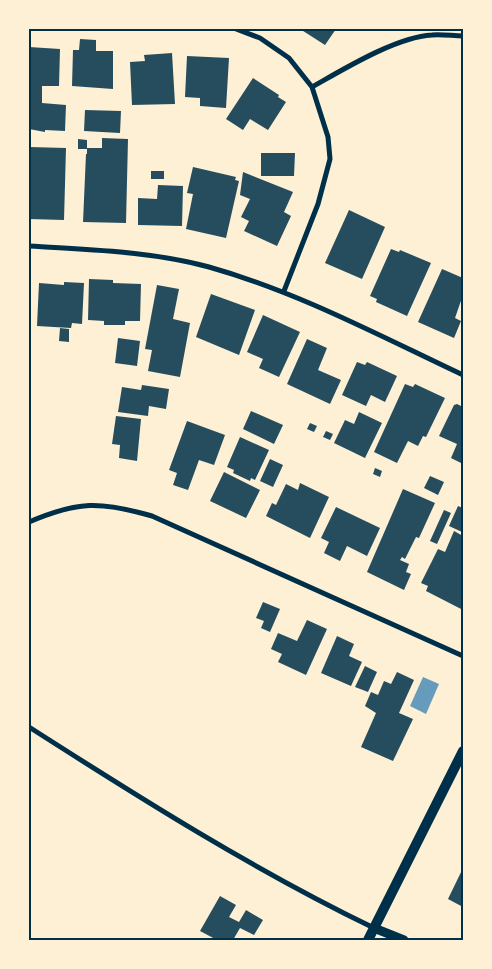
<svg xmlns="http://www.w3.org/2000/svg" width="492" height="969" viewBox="0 0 492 969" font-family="Manrope,sans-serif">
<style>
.water{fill:#669bbc}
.building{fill:#264d5e}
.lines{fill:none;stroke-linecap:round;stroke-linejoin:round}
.minor{stroke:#003049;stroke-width:5}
.tertiary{stroke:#003049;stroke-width:9}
.secondary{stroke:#003049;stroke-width:10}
.neatline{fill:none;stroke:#003049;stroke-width:2}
</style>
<rect width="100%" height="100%" fill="#fdf0d5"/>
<path class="water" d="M423 677 439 684 426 714 410 706Z"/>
<path class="building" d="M300 29H336L325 45Z
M80 39 96 40V51H113V89L72 86 73 50H79Z
M29 47 60 49 59 86H42V103L66 105 65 131 45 130V132L29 129Z
M172 53 175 104 132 105 130 62 145 61 144 55Z
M187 56 229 58 226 108 200 106V98L185 97Z
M253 78 279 95 278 97 286 102 268 130 250 119 243 130 226 119Z
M85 110 121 111 120 133 84 131Z
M102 138 128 139 126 223 83 222 86 154H87V148H102Z
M78 139 87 140V149H78Z
M29 147 66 148 64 220 29 219Z
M261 153H295L294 176H261Z
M193 167 236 177 235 180 239 181 226 238 186 229 193 194 187 193Z
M151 171H164V179H151Z
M243 172 293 192 284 212 291 216 277 246 244 231 249 221 241 217 250 199 240 195Z
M158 185 183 186 182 226 138 225V198L157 199Z
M349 210 385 227 362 279 325 263Z
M391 249 399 252 400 250 431 263 407 316 376 302 377 299 370 296Z
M442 269 463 278V295L455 318 461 321 454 338 418 322Z
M89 279 113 280V283L141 284 140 321H125V325H104V321L88 320Z
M64 282 84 283 82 324 72 323 71 328 37 326 39 283 64 285Z
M157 285 179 289 173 319 190 323 180 377 148 371 152 350 145 349Z
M211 294 255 310 239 355 196 337Z
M263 315 300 332 279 377 259 368 263 359 247 352Z
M60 328 69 329V342L59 341Z
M118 338 140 341 137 366 115 363Z
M307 339 327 348 318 370 341 380 330 404 287 384Z
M357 362 365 365 367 362 397 376 385 402 371 395 366 406 342 395Z
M405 384 413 387 415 384 445 398 426 437 423 436 418 446 408 441 397 463 374 452Z
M142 385 169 389 166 409 149 406 148 416 118 412 122 387 141 390Z
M457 404 463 407V464L451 458 457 444 439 436 454 405Z
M251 411 283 425 274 444 243 429Z
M359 412 382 423 365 458 334 443 345 420 354 424Z
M116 416 141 419 137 461 119 458 120 445 112 444Z
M187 421 225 435 214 465 199 460 188 490 173 485 177 473 169 470Z
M310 423 317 426 314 432 307 429Z
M326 431 333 434 330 440 323 437Z
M240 437 269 450 255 480 251 478 250 481 233 473 234 470 227 467Z
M270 459 283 465 273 487 260 481Z
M375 468 382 471 380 477 373 474Z
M224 472 260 490 246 518 210 501Z
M430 476 444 482 438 495 424 488Z
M300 483 329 497 310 538 266 516 272 503 276 505 286 484 298 490Z
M403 489 435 503 419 538 416 537 405 559 402 557 400 560 409 564 406 572 411 574 404 590 367 572Z
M458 506 463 508 462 532 449 526Z
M336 507 380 528 367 556 347 546 340 561 324 553 329 542 321 538Z
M444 510 451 513 437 544 430 541Z
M454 531 463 536V610L426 591 428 586 421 583 438 549 445 552Z
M263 602 280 609 270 632 261 628 264 621 256 618Z
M307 620 327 629 306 675 278 662 282 654 271 649 278 633 297 641Z
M337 636 354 644 349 656 362 662 351 686 321 673Z
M365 666 377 672 368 692 355 687Z
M397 672 414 680 399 713 413 719 393 761 361 747 376 713 365 706 371 692 378 695 384 681 391 684Z
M463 868V907L448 899Z
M220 896 236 905 229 917 239 922 246 910 263 920 254 935 240 928 233 940H217L200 931Z"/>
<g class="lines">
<path class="minor" d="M236 29 260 38 289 58 312 87 328 137 330 159 318 204 284 291
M312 87C344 69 396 37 432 35 442 34 453 36 463 36
M29 246C89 250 150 251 209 267 298 292 380 336 463 375
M29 522C78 501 100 501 152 516L463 656
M29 727C140 798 254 870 374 928"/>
<path class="tertiary" d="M374 928 404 940"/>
<path class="secondary" d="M368 940 463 751"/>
</g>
<rect width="492" height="969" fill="none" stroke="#fdf0d5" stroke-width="60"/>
<rect x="30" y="30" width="432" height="909" class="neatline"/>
</svg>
